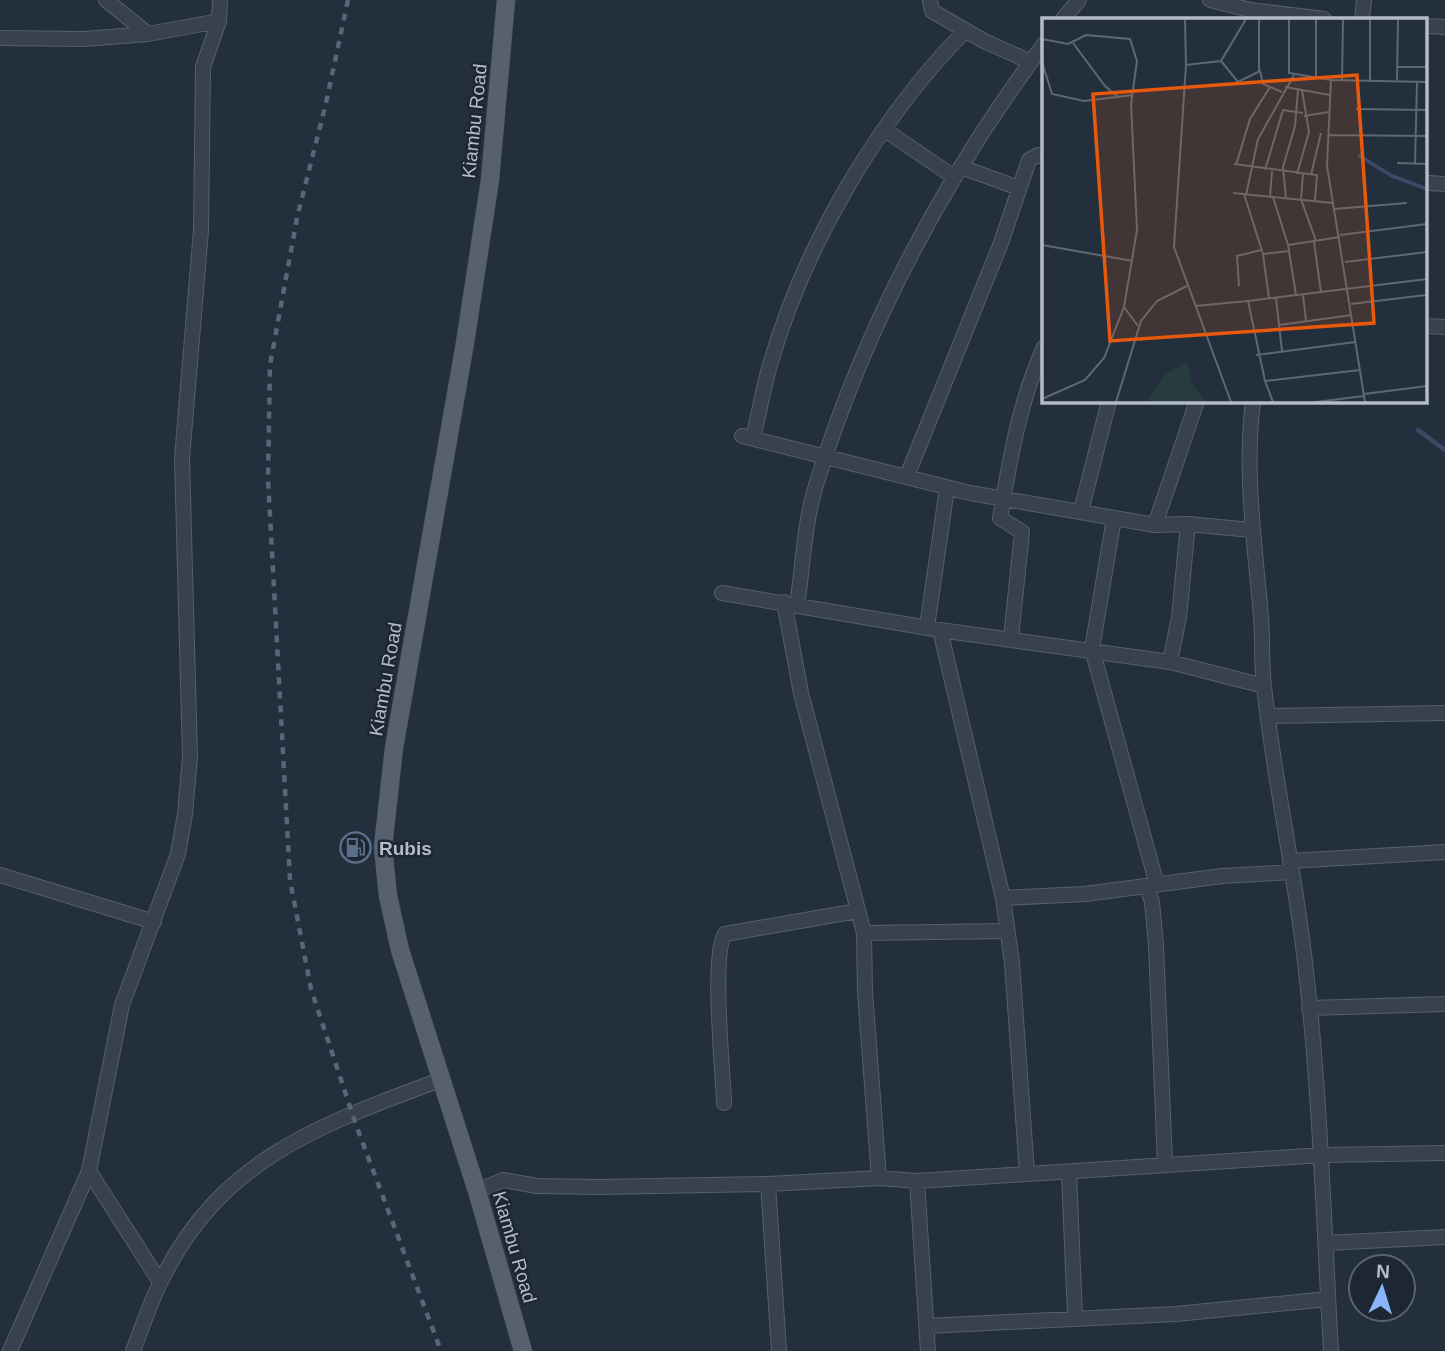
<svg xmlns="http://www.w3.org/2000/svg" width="1445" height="1351" viewBox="0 0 1445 1351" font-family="Arial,sans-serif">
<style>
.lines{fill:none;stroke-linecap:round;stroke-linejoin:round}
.stream{stroke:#394c67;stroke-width:4.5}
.minor-casing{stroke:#565f6c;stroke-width:16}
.major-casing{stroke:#414a57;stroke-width:19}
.minor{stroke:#38414e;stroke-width:14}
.major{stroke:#56606e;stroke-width:18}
.rail{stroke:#5a6575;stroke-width:4.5;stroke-dasharray:7 7;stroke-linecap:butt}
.labels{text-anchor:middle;stroke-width:5;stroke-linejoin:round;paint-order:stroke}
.street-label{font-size:19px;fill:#b4bcc9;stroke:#1d2633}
.poi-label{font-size:19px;font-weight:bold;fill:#b4bcc9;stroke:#1d2633;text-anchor:start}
.inset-river{fill:none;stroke:#394c67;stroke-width:3.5}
.inset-road{fill:none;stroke:#5e6776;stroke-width:2}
.view{fill:#e8590c;fill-opacity:0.15;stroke:#e8590c;stroke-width:3.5}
.inset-edge{fill:none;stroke:#b4bcc9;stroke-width:3.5}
</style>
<rect width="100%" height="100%" fill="#242f3e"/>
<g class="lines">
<path class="stream" d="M1418 430 1445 450"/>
<defs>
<path id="minor" d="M106 0 148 34
M930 0 932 11 984 41 1031 62
M1210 0 1250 10 1324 19
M1063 19 1079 0
M1362 19 1364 0
M1426 26 1445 27
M0 38 84 39 148 34 219 21
M885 130 954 177
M961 167 1019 188
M1429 183 1445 184
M1426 326 1445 327
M1253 401C1244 475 1255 544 1261 617 1263 640 1261 664 1264 686 1273 771 1291 854 1302 938 1320 1077 1323 1212 1331 1351
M742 436 970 493 1155 525 1188 524 1179 617 1170 662
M753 438C759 414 763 389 770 365 804 246 878 119 965 31
M907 476 1001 243 1029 160 1038 155 1044 157
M1081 511 1109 401
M1114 518 1092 649 1157 885
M1188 524 1251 530
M1155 525 1197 401
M722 593 940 630 1170 662 1264 686
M784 602 801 693 864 933 865 992 879 1178
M797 606C803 566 804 524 816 485 865 326 945 177 1044 44
M927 627 947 488
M940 630 1003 898 1012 963 1027 1173
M1011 638 1022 532 1000 518C1010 459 1019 403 1044 347
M1269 716 1445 713
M1290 861 1445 852
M0 875 154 922
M1147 886 1152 902 1156 945 1165 1164
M1003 898 1085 894 1222 876 1292 872
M864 933 1007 931
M1309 1008 1445 1004
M724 1103C723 1072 711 954 725 934L857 911
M89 1171 160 1282
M1069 1174 1075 1316
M917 1181 928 1351
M477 1191 503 1180 537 1186 600 1187 768 1184
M1326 1243 1445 1237
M927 1326 1176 1314 1328 1299
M10 1351 89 1171 122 1005 178 854 185 814 190 757 182 458 201 230 203 67 219 21 220 0
M133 1351C142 1328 150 1303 161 1281 220 1159 322 1124 440 1080
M779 1351 768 1184 879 1178 917 1181 1323 1155 1445 1153"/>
<path id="major" d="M506 0 490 180 465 343 394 748 383 847 388 896 400 950 477 1191 523 1351"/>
</defs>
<use href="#minor" class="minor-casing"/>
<use href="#major" class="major-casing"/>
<use href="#minor" class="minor"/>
<use href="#major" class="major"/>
<path class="rail" d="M348 0 326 103 297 218 270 365 268 479 290 880 311 989 356 1125 441 1351"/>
</g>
<defs>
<symbol id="fuel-ring" viewBox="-11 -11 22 22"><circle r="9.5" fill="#1d2633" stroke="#5c6f8a" stroke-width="1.5"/><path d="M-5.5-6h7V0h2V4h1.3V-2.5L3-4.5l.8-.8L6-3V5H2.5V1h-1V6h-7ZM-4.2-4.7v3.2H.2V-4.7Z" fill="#5c6f8a"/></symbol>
</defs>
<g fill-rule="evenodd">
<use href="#fuel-ring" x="338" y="830" width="35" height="35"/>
</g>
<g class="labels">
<g class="street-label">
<text transform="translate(474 121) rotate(-84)" y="7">Kiambu Road</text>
<text transform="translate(385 679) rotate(-80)" y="7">Kiambu Road</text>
<text transform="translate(515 1247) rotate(74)" y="7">Kiambu Road</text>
</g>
<g class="poi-label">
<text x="379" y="855">Rubis</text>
</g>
</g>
<g transform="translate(1042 18)">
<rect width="385" height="385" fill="#242f3e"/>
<path d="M145 343 150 366 164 384H104L123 357Z" fill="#263c3f"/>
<path class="inset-river" d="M316 137 350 158 385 171"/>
<path class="inset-road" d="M143 1 144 47 179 43 204 1M247 1V55L289 62 385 64M328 1V63M0 21 26 26 44 17 88 21 95 43 89 86 95 212 82 289 62 340 43 362 0 381M31 25 63 68 76 79M179 43 196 64 218 53 221 66 240 74M0 44 10 76 42 83 91 77M144 47 132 229 189 384M355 49H385M217 53V1M274 61V1M289 62 285 148 323 384M300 62 301 1M355 62 356 1M243 69 288 77M314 91 385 92M262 98 287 94M286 117 385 118M355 145 385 146M192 146 275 157 273 182M373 146 375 64M194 147 208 101 228 69M223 152 241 92 261 95M255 156 267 114 260 72M261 156 259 181 274 223M269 157 279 115M191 175 291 185M202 176 221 236 227 280M204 177 216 121 252 57M228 179 230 153M231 179 246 227 254 277M244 180 241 149 253 108 256 72M292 191 365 185M298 217 385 206M272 224 279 274M0 227 91 243M246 227 298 219M221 236 247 233M303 244 385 234M197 268 195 238 219 232M261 277 264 303M234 280 240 333M309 286 384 277M153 288 206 283M82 289 96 308M237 307 310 297M214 337 313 324M318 352 223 363 206 283 385 261M223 363 231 384M322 376 385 368M74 384 99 303 115 283 145 268M274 384 322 378"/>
<path class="view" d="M315 57 332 305 68 323 51 76Z"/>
<rect width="385" height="385" class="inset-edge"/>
</g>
<g transform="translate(1382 1288) rotate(4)"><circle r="33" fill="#1d2633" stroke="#59626f" stroke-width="2"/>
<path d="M0-5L12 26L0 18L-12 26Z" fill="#8ab4f8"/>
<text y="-10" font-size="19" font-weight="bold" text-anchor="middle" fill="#b4bcc9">N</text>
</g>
</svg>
